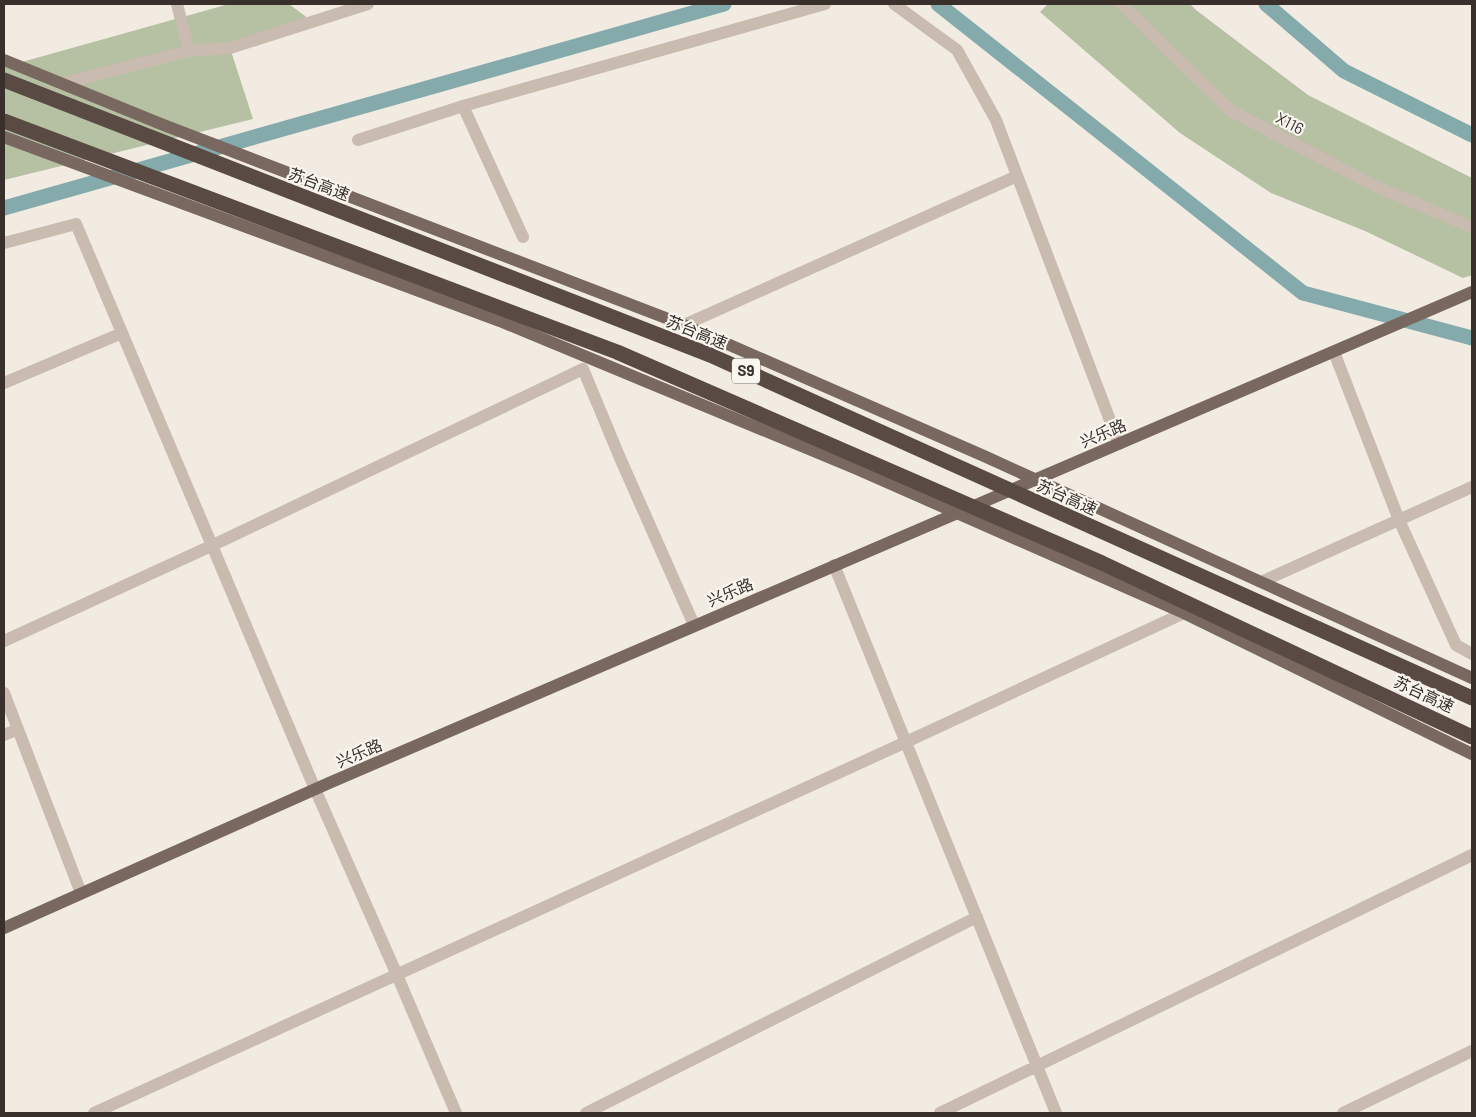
<svg xmlns="http://www.w3.org/2000/svg" width="1476" height="1117" viewBox="0 0 1476 1117" font-family="Barlow,'Noto Sans SC',sans-serif">
<style>
.green{fill:#b6c0a3}
.lines{fill:none;stroke-linecap:round;stroke-linejoin:round}
.canal{stroke:#84aaac;stroke-width:15}
.minor{stroke:#c9bbaf;stroke-width:12}
.major{stroke:#79685f;stroke-width:12}
.highway-bridge{stroke:#594b44;stroke-width:15}
.labels{text-anchor:middle;stroke-width:4.5;stroke-linejoin:round;paint-order:stroke}
.shield{fill:#f9f5ef;stroke:#736b66;stroke-width:1}
.shield-label{font-size:15px;font-weight:bold;fill:#39302c}
.street-label{font-size:16px;fill:#39302c;stroke:#f9f5ef}
</style>
<rect width="100%" height="100%" fill="#f2ebe2"/>
<path class="green" d="M229 4H289L313 22 230 48 253 119 4 180V67Z
M1048 4H1190L1196 10 1308 95 1472 178V275L1463 278 1365 231 1271 193 1180 133 1040 12Z"/>
<g class="lines">
<path class="canal" d="M938 4 1303 293 1472 338
M1266 4 1344 71 1472 135
M4 208 724 4"/>
<path class="minor" d="M177 4 189 51
M894 4 957 50 996 120 1119 444
M1122 4 1168 50 1231 111 1375 186 1472 227
M60 84 189 51 230 48 368 4
M463 106 523 237
M358 140 463 106 825 4
M4 243 76 224 315 789 397 975 456 1113
M684 325 1017 176
M1334 352 1399 520 1456 645 1472 654
M4 383 122 333
M834 565 1056 1113
M1261 582 1472 487
M4 641 211 546 583 369 620 458 694 625
M4 693 81 893
M4 735 18 729
M94 1113 906 742 1184 613
M586 1113 977 917
M940 1113 1472 855
M1343 1113 1472 1051"/>
<path class="major" d="M4 60 161 124 684 325 984 456 1472 678
M4 137 500 321 857 469 1184 613 1472 754
M4 928 329 783 1472 292"/>
<path class="highway-bridge" d="M4 80 710 355 1472 698
M4 121 617 352 1102 563 1472 737"/>
</g>
<g class="labels">
<rect class="shield" x="732" y="358.5" width="28" height="25" rx="4"/>
<g class="shield-label">
<text x="746" y="376">S9</text>
</g>
<g class="street-label">
<text transform="translate(1290 123) rotate(27)" y="6">X116</text>
<text transform="translate(319 184) rotate(21)" y="6">苏台高速</text>
<text transform="translate(697 332) rotate(22)" y="6">苏台高速</text>
<text transform="translate(1103 433) rotate(-23)" y="6">兴乐路</text>
<text transform="translate(1067 497) rotate(24)" y="6">苏台高速</text>
<text transform="translate(730 592) rotate(-23)" y="6">兴乐路</text>
<text transform="translate(1424 694) rotate(25)" y="6">苏台高速</text>
<text transform="translate(359 753) rotate(-23)" y="6">兴乐路</text>
</g>
</g>
<rect width="1476" height="1117" fill="none" stroke="#39302c" stroke-width="10"/>
</svg>
